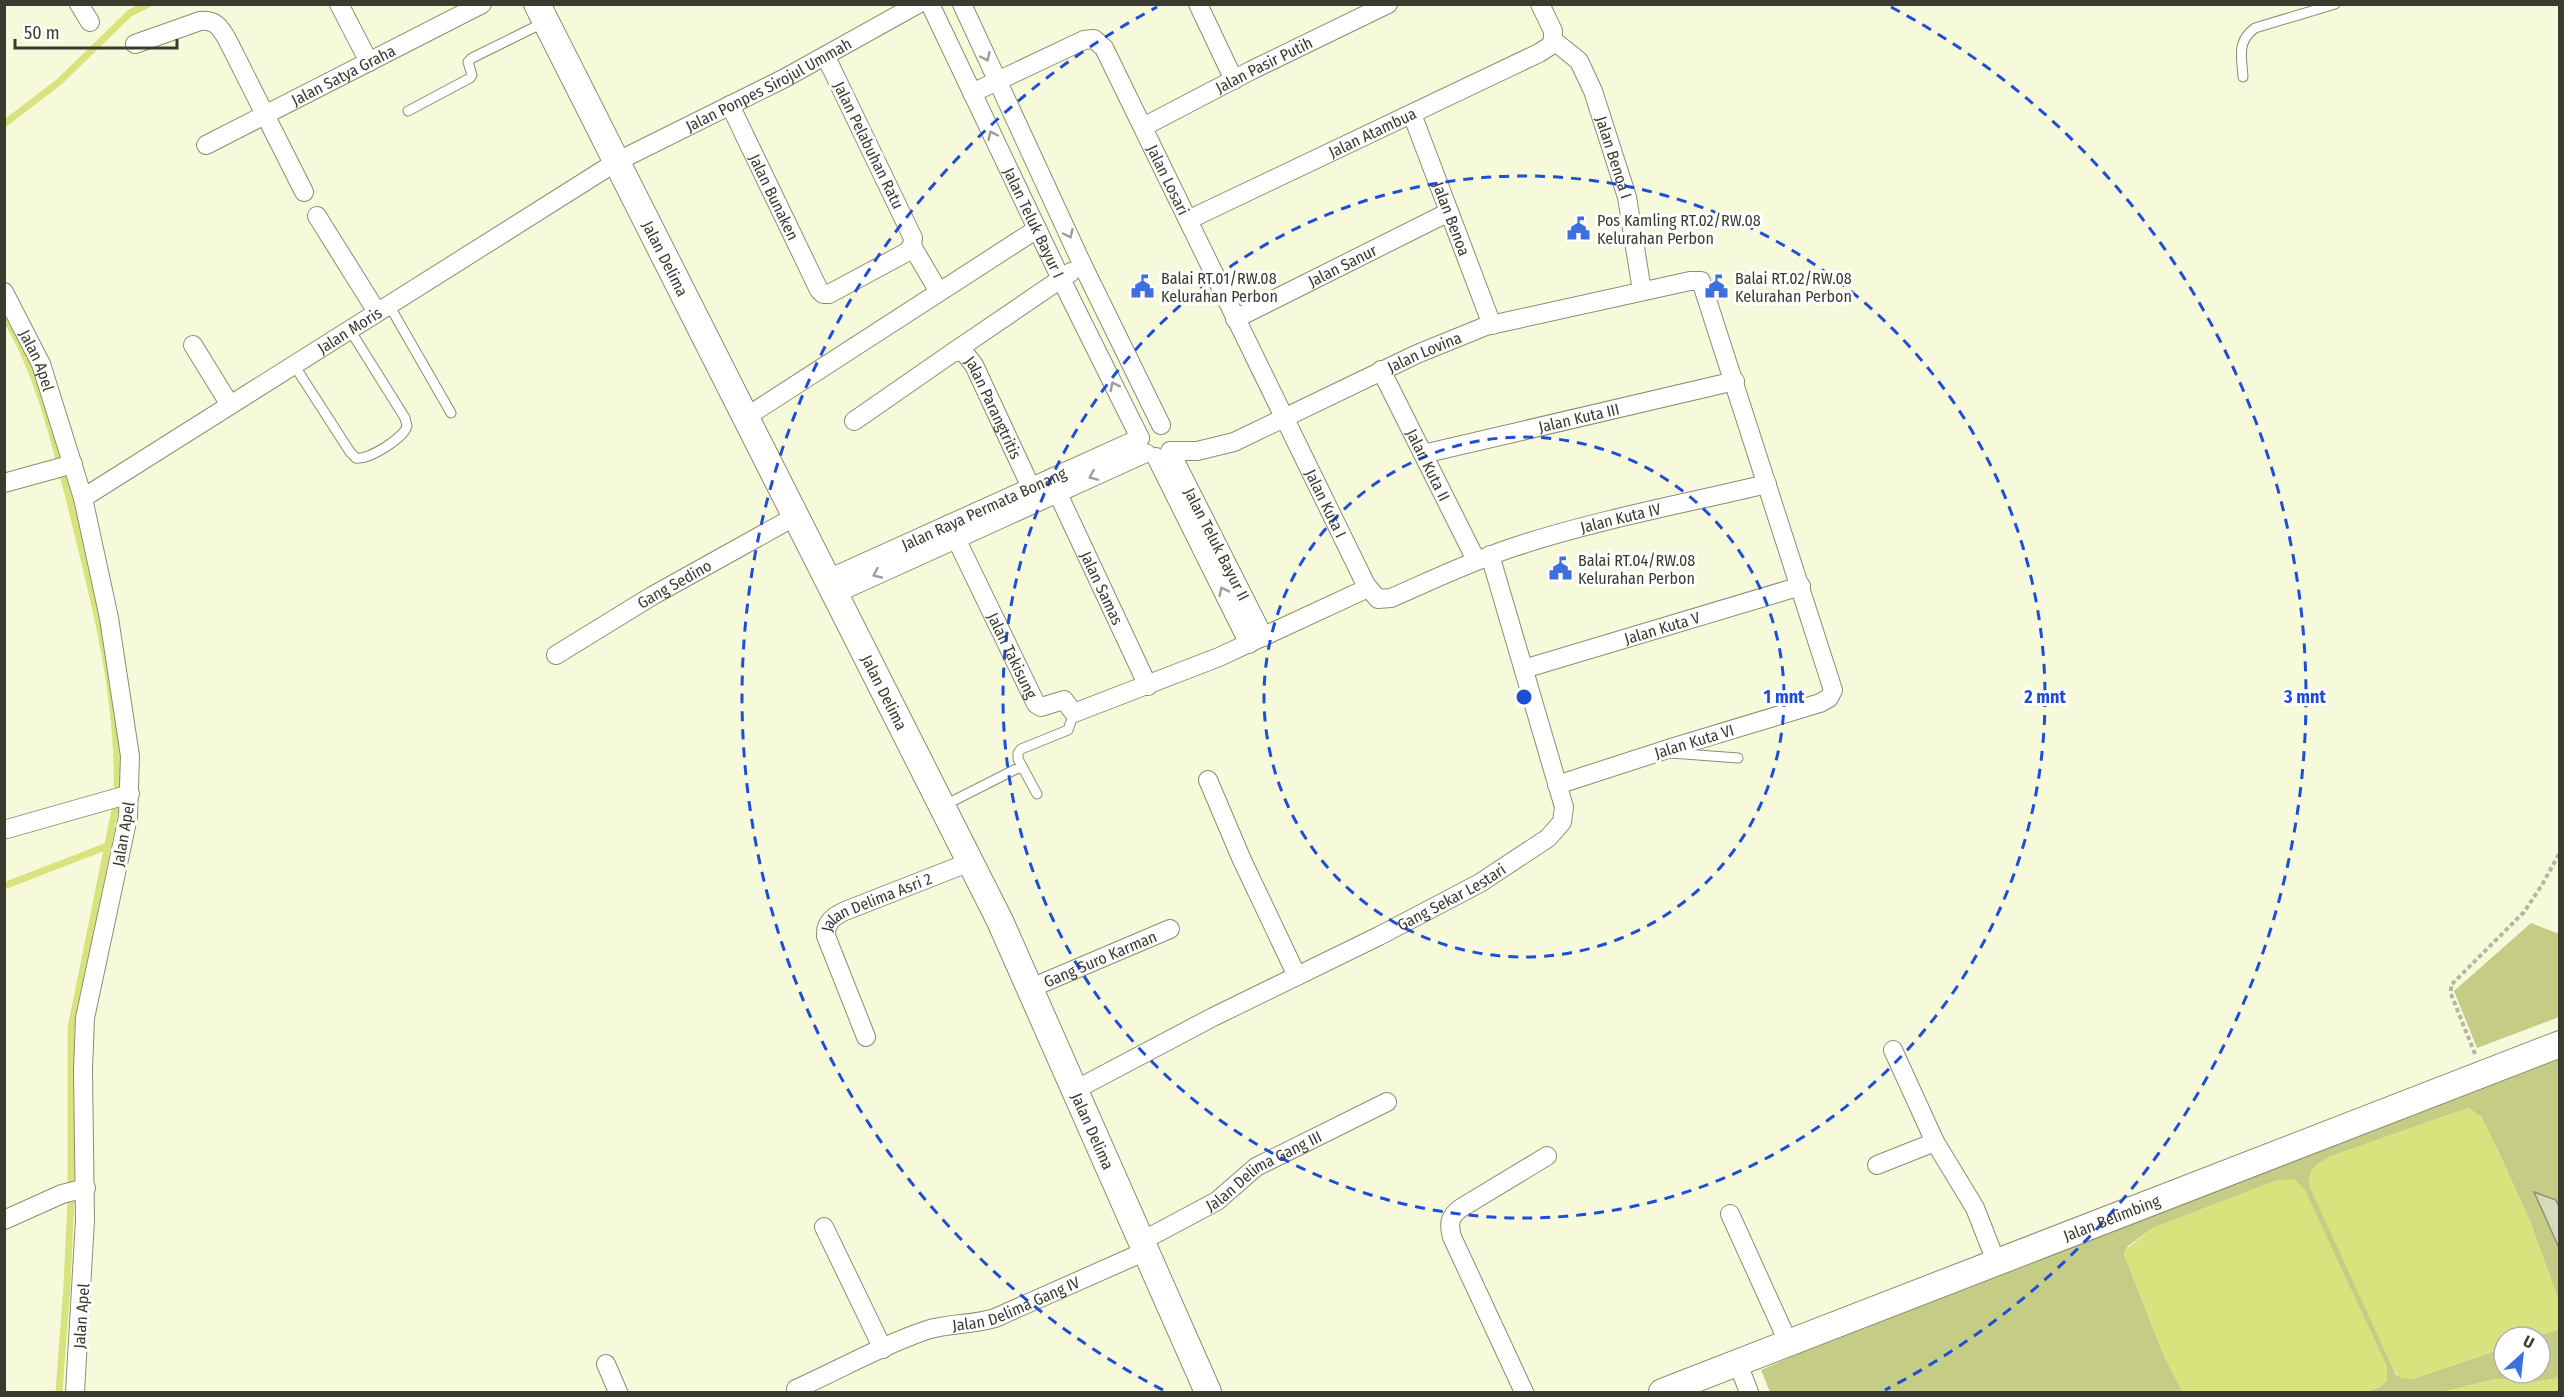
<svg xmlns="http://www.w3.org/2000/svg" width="2564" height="1397" viewBox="0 0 2564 1397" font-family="'Fira Sans Condensed',sans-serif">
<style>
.green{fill:#c5cc85}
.water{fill:#d9e37d}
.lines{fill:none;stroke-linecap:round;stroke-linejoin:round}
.stream{stroke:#d9e37d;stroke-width:7}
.building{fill:#d6dabb;stroke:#8f9376;stroke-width:1.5}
.lane-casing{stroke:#8a8e71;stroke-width:11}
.street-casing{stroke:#8a8e71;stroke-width:20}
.secondary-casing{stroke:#8a8e71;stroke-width:28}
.path{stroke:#b5b89f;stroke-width:4;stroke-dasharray:4.5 3;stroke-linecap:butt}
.lane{stroke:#fff;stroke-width:9}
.street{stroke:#fff;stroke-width:18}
.secondary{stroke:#fff;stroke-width:26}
.oneway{stroke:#9c9d97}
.ring{fill:none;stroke:#1d4ed8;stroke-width:3;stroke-dasharray:10 8}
.labels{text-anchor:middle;stroke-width:6;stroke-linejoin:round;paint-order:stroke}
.street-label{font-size:16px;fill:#3a3b2f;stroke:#fff}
.poi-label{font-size:16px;fill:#3a3b2f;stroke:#fff;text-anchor:start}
.centre{fill:#1d4ed8;stroke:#fff;stroke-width:3}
.ring-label{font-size:18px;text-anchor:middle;font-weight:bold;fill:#1d4ed8;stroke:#fff;stroke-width:6;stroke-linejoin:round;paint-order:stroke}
</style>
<rect width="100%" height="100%" fill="#f6fadb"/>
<path class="green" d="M2531 923 2559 934V1017L2477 1048 2454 991Z
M2559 1056V1302L2531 1224 2499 1153 2481 1117 2468 1108 2329 1157 2309 1180 2396 1375 2412 1379 2504 1348V1373H2540V1337H2535L2559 1329V1378L2541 1381 2496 1379 2442 1392H2365L2380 1387 2387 1367 2352 1292 2278 1180 2153 1228 2128 1246 2124 1254 2165 1358 2183 1392H1770L1761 1370 1871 1322Z"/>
<path class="water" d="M2468 1108 2477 1113 2487 1127 2531 1224 2559 1302V1329L2535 1337H2504V1348L2412 1379 2400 1378 2393 1369 2309 1185C2308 1169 2316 1164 2329 1157Z
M2294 1179 2305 1190 2387 1367V1381L2380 1387 2365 1392H2183L2165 1358 2124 1254 2125 1250 2153 1228 2278 1180Z
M2559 1378V1392H2442L2496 1379 2541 1381Z"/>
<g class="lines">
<path class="stream" d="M4 124 59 82 130 13 148 4
M4 316C39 371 56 447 72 510 94 599 119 693 117 785
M4 886 110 845
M71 1183V1028L115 810
M59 1392 67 1285 71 1199"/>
</g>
<path class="building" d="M2534 1192 2556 1200 2559 1207V1248Z"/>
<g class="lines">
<defs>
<path id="lane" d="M2243 77C2242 57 2236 42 2255 28L2335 4
M408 111 470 78 472 75 468 62 472 58 543 23
M389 305 451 413
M294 365 350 452 356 458C369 460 404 438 407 426L405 418 350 330
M1671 753 1738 758
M1037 794 1018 759V753L1021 749 1068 730 1074 713
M945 805 1022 766"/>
<g id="street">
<path d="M79 4 90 22"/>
<path d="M339 4 369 62"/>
<path id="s1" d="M930 4 1060 277 1140 438"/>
<path d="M962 4 1083 266 1161 425"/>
<path d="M1198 4 1234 80"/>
<path d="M1540 4 1553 31V40"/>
<path id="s2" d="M1553 40 1579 61 1593 91 1627 197 1642 291"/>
<path d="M135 44 200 21C215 19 220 27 227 39L304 192"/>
<path id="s3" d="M972 93 1084 40 1094 39 1104 48 1366 585 1378 599 1391 598C1432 580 1472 561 1514 547 1596 520 1683 504 1767 484"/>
<path id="s4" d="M730 105 819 290 823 294H829L907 252 912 246 913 238 826 57"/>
<path id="s5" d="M1412 114 1492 325"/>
<path id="s6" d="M1143 127 1252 70 1388 4"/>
<path id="s7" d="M206 145 482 4"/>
<path d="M317 216 377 312"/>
<path id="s8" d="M1188 220 1539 53 1550 46 1553 40"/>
<path d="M912 246 939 292"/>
<path id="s9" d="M4 292 41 364 83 498 109 618 130 756 128 817 85 1018 83 1070 85 1220 75 1392"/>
<path id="s10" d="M1235 319 1449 212"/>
<path d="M193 345 230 405"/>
<path d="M952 353 1071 272"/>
<path id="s11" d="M1381 370 1476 560"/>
<path d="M746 417 1037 229"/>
<path id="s12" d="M854 421 952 353 963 351 974 365 1035 496"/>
<path id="s13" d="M1423 454 1735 381"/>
<path d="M1156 457 1249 644"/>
<path id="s14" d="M1052 481 1148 686"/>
<path d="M4 483 73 464"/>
<path id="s15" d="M83 498 616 162 785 78 918 4"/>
<path id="s16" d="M949 524 1036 704 1041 707 1064 700 1074 713 1219 657 1368 588"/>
<path id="s17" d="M828 579 1140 438"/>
<path d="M835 594 1146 453"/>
<path id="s18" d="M1264 637 1170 451H1197L1234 442 1417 354 1486 326 1690 281H1701L1833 690 1829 698 1820 703 1674 747 1557 785"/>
<path id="s19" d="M556 655 652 596 796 516"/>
<path id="s20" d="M1524 669 1801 586"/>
<path d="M1208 780 1242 860 1297 976"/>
<path d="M7 829 130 794"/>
<path id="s21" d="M1031 988 1170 929"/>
<path id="s22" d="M866 1037 826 936C825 922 834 916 845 911L970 862"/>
<path d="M1893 1050 1935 1142 1975 1208 1997 1264"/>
<path id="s23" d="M1075 1090 1213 1017 1379 936 1480 883 1548 838 1562 822 1564 807 1490 555"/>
<path d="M1877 1165 1935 1142"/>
<path d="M1730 1214 1789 1344"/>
<path d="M4 1220 62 1194 86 1188"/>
<path d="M824 1227 883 1349"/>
<path id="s24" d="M1142 1241 1217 1201 1256 1167 1387 1102"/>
<path d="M606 1364 618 1392"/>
<path d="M1738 1364 1749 1392"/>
<path id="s25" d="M796 1389C839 1370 882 1345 927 1330 949 1323 973 1325 995 1318L1146 1251"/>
<path d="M1524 1392 1452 1237C1448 1223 1450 1216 1461 1208L1547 1156"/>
</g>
<g id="secondary">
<path id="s26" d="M537 4 1000 921 1208 1392"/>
<path id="s27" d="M1662 1392 2560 1044"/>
</g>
</defs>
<use href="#lane" class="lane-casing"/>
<use href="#street" class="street-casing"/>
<use href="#secondary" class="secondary-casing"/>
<path class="path" d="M2475 1054 2451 994V985L2524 912 2542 885 2560 852"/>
<use href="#lane" class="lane"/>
<use href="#street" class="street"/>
<use href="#secondary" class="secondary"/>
</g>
<defs><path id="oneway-chevron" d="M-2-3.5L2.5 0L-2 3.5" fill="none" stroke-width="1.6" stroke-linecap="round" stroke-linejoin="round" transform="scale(1.5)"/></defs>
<g class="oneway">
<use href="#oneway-chevron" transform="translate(986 57) rotate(65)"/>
<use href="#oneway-chevron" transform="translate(992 135) rotate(-115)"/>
<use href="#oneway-chevron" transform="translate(1069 234) rotate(65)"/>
<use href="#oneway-chevron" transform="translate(1114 386) rotate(-117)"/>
<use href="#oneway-chevron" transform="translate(1093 476) rotate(157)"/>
<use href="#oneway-chevron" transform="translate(877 574) rotate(155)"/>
<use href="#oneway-chevron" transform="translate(1223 591) rotate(-116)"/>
</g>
<g class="ring">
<circle cx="1524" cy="697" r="260"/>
<circle cx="1524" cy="697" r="521"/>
<path d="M1163 1390A781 781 0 0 1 1157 7M1891 7A781 781 0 0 1 1885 1390"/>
</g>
<defs>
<symbol id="civic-bare" viewBox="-9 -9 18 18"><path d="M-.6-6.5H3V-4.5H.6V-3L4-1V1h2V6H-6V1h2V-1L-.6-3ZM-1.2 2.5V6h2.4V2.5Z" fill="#3c6fdf" stroke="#fff" stroke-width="2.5" paint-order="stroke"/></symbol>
</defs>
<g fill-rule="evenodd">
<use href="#civic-bare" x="1562" y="212" width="33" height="33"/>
<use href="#civic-bare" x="1126" y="270" width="33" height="33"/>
<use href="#civic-bare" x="1700" y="270" width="33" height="33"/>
<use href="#civic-bare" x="1544" y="552" width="33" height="33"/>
</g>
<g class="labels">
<g class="street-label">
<text dy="6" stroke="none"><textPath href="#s6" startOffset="136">Jalan Pasir Putih</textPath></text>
<text dy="6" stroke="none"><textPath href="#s7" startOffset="154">Jalan Satya Graha</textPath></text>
<text dy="6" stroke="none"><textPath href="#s15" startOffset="801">Jalan Ponpes Sirojul Ummah</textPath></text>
<text dy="6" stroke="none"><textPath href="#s8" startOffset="204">Jalan Atambua</textPath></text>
<text transform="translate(869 145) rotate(64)" y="6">Jalan Pelabuhan Ratu</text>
<text dy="6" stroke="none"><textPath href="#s2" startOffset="136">Jalan Benoa I</textPath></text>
<text dy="6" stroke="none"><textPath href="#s3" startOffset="294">Jalan Losari</textPath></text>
<text dy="6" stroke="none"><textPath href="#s4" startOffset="102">Jalan Bunaken</textPath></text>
<text dy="6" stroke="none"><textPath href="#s5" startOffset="112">Jalan Benoa</textPath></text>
<text dy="6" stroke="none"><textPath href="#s1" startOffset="242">Jalan Teluk Bayur I</textPath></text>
<text dy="6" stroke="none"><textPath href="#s26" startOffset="285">Jalan Delima</textPath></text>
<text dy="6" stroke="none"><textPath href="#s10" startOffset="120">Jalan Sanur</textPath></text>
<text dy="6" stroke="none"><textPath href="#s15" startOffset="315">Jalan Moris</textPath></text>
<text dy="6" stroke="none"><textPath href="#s18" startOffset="484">Jalan Lovina</textPath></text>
<text dy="6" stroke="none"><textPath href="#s9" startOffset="76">Jalan Apel</textPath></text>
<text dy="6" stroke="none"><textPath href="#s12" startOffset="195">Jalan Parangtritis</textPath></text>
<text dy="6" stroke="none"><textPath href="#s13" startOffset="160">Jalan Kuta III</textPath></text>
<text dy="6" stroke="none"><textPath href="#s11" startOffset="106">Jalan Kuta II</textPath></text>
<text dy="6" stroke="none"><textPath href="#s3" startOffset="654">Jalan Kuta I</textPath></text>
<text dy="6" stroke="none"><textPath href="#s17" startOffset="171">Jalan Raya Permata Bonang</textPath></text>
<text dy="6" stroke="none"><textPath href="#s3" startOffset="1020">Jalan Kuta IV</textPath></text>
<text transform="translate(1217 544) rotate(63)" y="6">Jalan Teluk Bayur II</text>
<text dy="6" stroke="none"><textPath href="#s19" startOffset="138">Gang Sedino</textPath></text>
<text dy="6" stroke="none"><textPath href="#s14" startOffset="118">Jalan Samas</textPath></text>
<text dy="6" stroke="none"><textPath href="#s20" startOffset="144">Jalan Kuta V</textPath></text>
<text dy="6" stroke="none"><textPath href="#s16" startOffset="146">Jalan Takisung</textPath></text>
<text dy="6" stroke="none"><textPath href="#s26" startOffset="771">Jalan Delima</textPath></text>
<text transform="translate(1694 741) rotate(-17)" y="6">Jalan Kuta VI</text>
<text transform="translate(123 834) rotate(-80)" y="6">Jalan Apel</text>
<text dy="6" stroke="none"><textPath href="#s23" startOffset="423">Gang Sekar Lestari</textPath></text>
<text dy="6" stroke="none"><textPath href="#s22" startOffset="174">Jalan Delima Asri 2</textPath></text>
<text dy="6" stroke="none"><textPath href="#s21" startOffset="75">Gang Suro Karman</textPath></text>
<text dy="6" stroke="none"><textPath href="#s26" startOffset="1257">Jalan Delima</textPath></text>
<text dy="6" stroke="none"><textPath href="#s24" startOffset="141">Jalan Delima Gang III</textPath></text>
<text dy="6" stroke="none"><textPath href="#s27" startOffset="482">Jalan Belimbing</textPath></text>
<text dy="6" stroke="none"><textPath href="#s25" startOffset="237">Jalan Delima Gang IV</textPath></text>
<text transform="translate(81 1316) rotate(-86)" y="6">Jalan Apel</text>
</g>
<g class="poi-label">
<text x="1597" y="226">Pos Kamling RT.02/RW.08<tspan x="1597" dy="18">Kelurahan Perbon</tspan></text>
<text x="1161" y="284">Balai RT.01/RW.08<tspan x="1161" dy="18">Kelurahan Perbon</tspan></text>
<text x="1735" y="284">Balai RT.02/RW.08<tspan x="1735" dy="18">Kelurahan Perbon</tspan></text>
<text x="1578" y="566">Balai RT.04/RW.08<tspan x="1578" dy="18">Kelurahan Perbon</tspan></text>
</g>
</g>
<circle cx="1524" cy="697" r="9" class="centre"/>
<g class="ring-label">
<text x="1784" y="703">1 mnt</text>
<text x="2045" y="703">2 mnt</text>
<text x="2305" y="703">3 mnt</text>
</g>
<rect width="2564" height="1397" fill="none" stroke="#3a3b2f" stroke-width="12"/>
<g transform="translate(2522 1355) rotate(27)"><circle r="28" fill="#ffffff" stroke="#b0b1ac" stroke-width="1.5"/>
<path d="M0-4.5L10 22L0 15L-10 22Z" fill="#3c6fdf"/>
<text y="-9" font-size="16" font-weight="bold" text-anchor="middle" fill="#3a3b2f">U</text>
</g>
<path d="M15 39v9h162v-9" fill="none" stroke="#3a3b2f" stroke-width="3"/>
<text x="24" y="39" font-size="18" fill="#3a3b2f" stroke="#ffffff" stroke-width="4.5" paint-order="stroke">50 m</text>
</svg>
